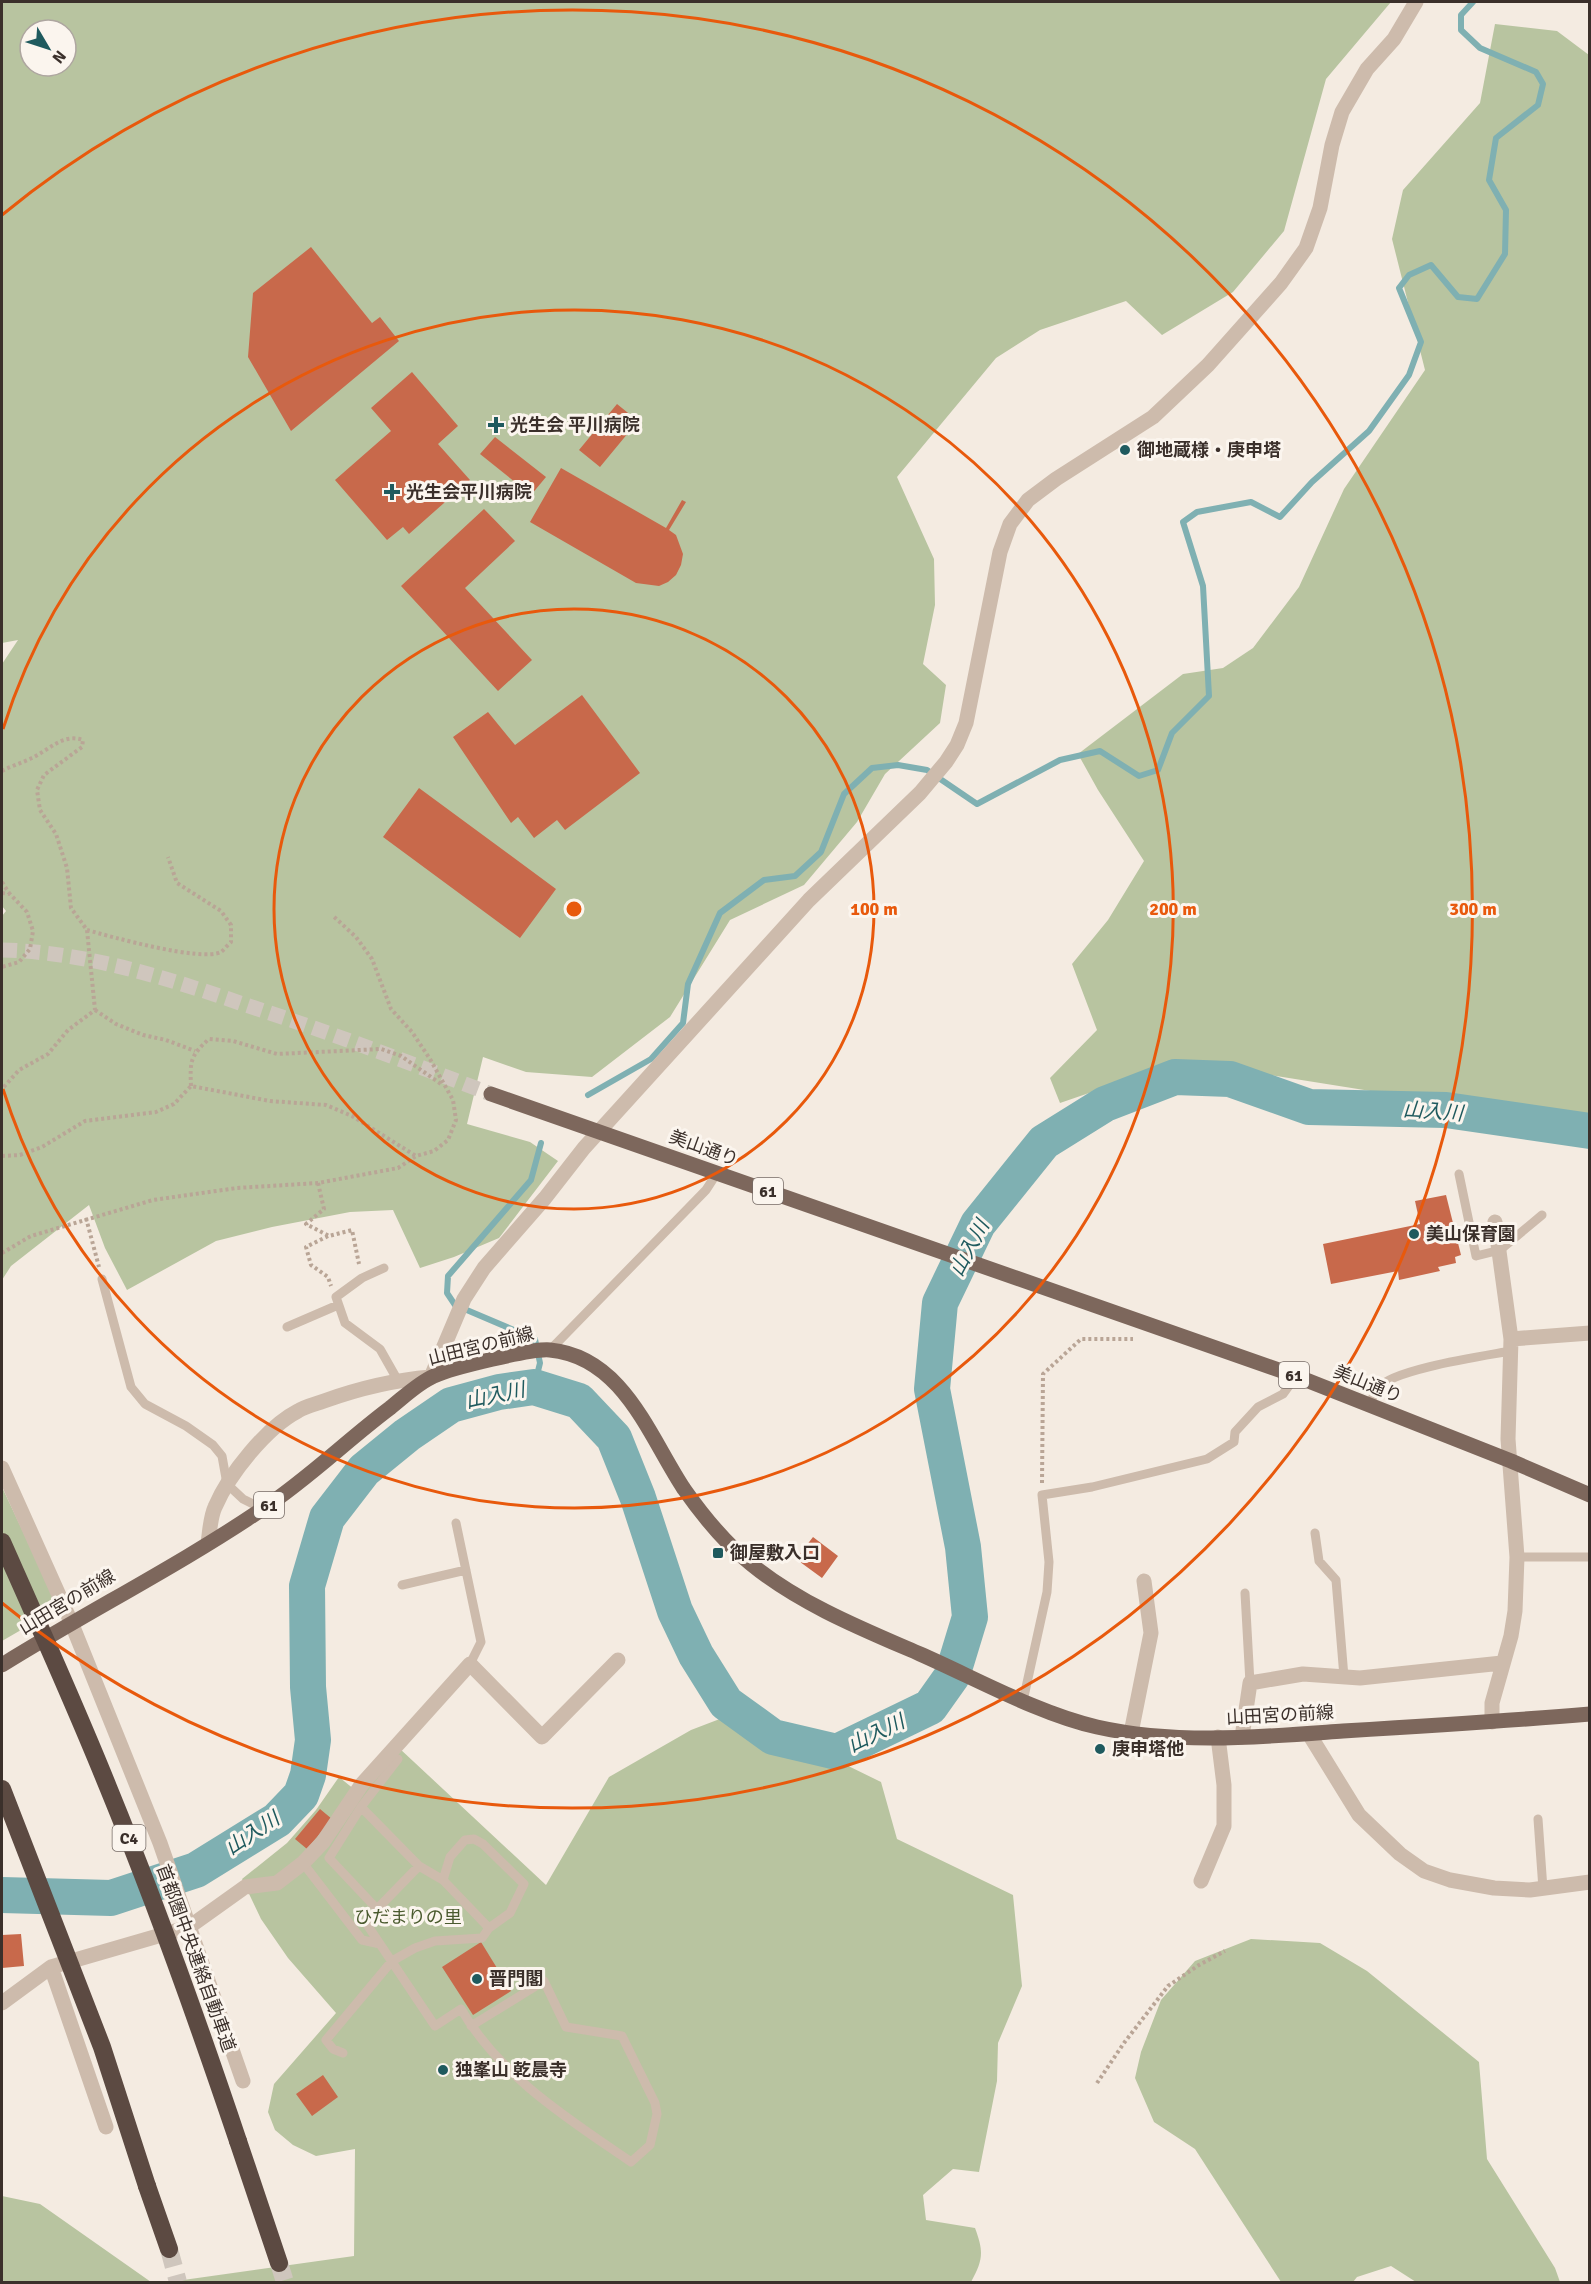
<svg xmlns="http://www.w3.org/2000/svg" width="1591" height="2284" viewBox="0 0 1591 2284" font-family="Signika,'Noto Sans JP',sans-serif">
<style>
.green{fill:#b8c4a0;fill-rule:evenodd}
.lines{fill:none;stroke-linecap:round;stroke-linejoin:round}
.stream{stroke:#7fb0b2;stroke-width:6}
.river{stroke:#7fb0b2;stroke-width:36}
.building{fill:#c8694b}
.primary-tunnel{stroke:#cfc6bd;stroke-width:15;stroke-dasharray:15 8;stroke-linecap:butt}
.motorway-tunnel{stroke:#cfc6bd;stroke-width:18;stroke-dasharray:18 9;stroke-linecap:butt}
.path{stroke:#b9a596;stroke-width:4;stroke-dasharray:3 3;stroke-linecap:butt}
.service{stroke:#cdbbac;stroke-width:9}
.minor{stroke:#cdbbac;stroke-width:15}
.primary{stroke:#7d675c;stroke-width:15}
.motorway{stroke:#5c4a42;stroke-width:18}
.motorway-bridge{stroke:#5c4a42;stroke-width:18}
.ring{fill:none;stroke:#e8590c;stroke-width:3}
.poi-dot{fill:#1f5a5e;stroke:#fbf5ee;stroke-width:2}
.labels{text-anchor:middle;stroke-width:6;stroke-linejoin:round;paint-order:stroke}
.shield{fill:#fbf5ee;stroke:#756b66;stroke-width:1.5}
.shield-label{font-size:16px;font-weight:bold;fill:#3b302b}
.poi-label{font-size:18px;font-weight:bold;fill:#3b302b;stroke:#fbf5ee;text-anchor:start}
.street-label{font-size:18px;fill:#3b302b;stroke:#fbf5ee}
.park-label{font-size:18px;fill:#4a5a2e;stroke:#fbf5ee}
.water-label{font-size:20px;font-style:italic;fill:#1f5a5e;stroke:#fbf5ee}
.centre{fill:#e8590c;stroke:#fbf5ee;stroke-width:3}
.ring-label{font-size:18px;text-anchor:middle;font-weight:bold;fill:#e8590c;stroke:#fbf5ee;stroke-width:6;stroke-linejoin:round;paint-order:stroke}
</style>
<rect width="100%" height="100%" fill="#f4ebe1"/>
<path class="green" d="M2 2H1391L1326 79 1284 231 1233 292 1162 335 1126 301 1040 330 996 358 897 477 934 559 935 605 923 664 946 685 940 723 885 774 857 822 804 885 730 920 670 1017 592 1077 526 1072 483 1057 467 1124 530 1142 558 1161 499 1238 454 1257 420 1268 393 1210 350 1212 272 1227 216 1241 127 1290 105 1248 89 1205 11 1266 2 1280V916L6 911 2 906V664L18 640 2 643ZM30 30H66V66H30Z
M1495 24 1557 31 1589 55V1121L1572 1123 1182 1061 1060 1103 1050 1078 1097 1030 1072 964 1108 920 1144 861 1098 790 1078 754 1183 674 1223 668 1253 648 1299 587 1344 489 1425 370 1392 239 1403 190 1480 103Z
M2 1487 59 1608 2 1641Z
M738 1712 881 1782 897 1839 1013 1895 1022 1986 998 2043 997 2081 979 2172 953 2169 923 2195 926 2220 975 2228C984 2252 983 2260 971 2282H169L354 2256 355 2149 316 2156 293 2145 275 2130 268 2112 274 2084 336 2013 288 1958 261 1919 242 1879 287 1843 316 1810 339 1777 360 1794 399 1748 546 1885 609 1777 691 1730Z
M1251 1939 1320 1943 1367 1971 1479 2062 1487 2159 1555 2268 1560 2282H1416L1391 2266 1357 2277 1353 2282H1281L1195 2149 1154 2122 1135 2078 1141 2052 1161 2000 1195 1961Z
M2 2196 40 2204 151 2282H2Z"/>
<g class="lines">
<path class="stream" d="M588 1095 651 1059 683 1023 688 984 720 913 764 880 795 876 821 852 844 794 872 768 898 765 927 770 977 804 1060 760 1100 751 1139 776 1158 770 1172 733 1209 696 1203 586 1183 522 1197 512 1251 502 1280 517 1312 482 1369 431 1409 375 1421 342 1399 288 1409 275 1431 265 1458 297 1477 299 1505 254 1506 210 1489 180 1496 138 1538 105 1543 84 1536 72 1480 48 1461 30V15L1473 2
M534 1387 540 1363 535 1339 455 1305 447 1293 448 1276 531 1180 541 1143"/>
<path class="river" d="M2 1895 111 1898 196 1870 277 1820 301 1795 308 1775 313 1740 308 1687 307 1586 327 1518 364 1470 407 1435 451 1405 499 1392 534 1387 579 1401 614 1438 638 1498 675 1611 696 1655 726 1703 773 1737 837 1752 930 1707 952 1676 970 1617 963 1547 932 1389 940 1303 978 1224 1044 1142 1105 1104 1175 1077 1230 1079 1309 1107 1446 1110 1590 1131"/>
</g>
<path class="building" d="M311 247 372 323 380 317 399 341 291 431 248 357 253 293Z
M412 372 458 426 438 444 470 480 409 534 403 527 387 540 335 480 391 431 371 408Z
M617 404 638 421 600 467 579 450Z
M495 437 546 477 531 495 480 454Z
M561 468 666 528 682 500 686 502 669 530 676 535 683 554 681 565 676 575 668 582 659 586 636 583 530 522Z
M484 509 515 541 465 588 532 660 498 691 401 586Z
M582 695 640 773 565 830 557 820 534 838 518 817 511 823 453 737 488 712 515 745Z
M419 788 556 889 520 938 383 837Z
M1446 1195 1461 1255 1455 1257 1456 1263 1438 1267 1440 1271 1399 1280 1398 1271 1331 1284 1323 1244 1420 1224 1415 1201Z
M813 1537 838 1556 822 1578 796 1559Z
M320 1809 332 1819 307 1849 295 1839Z
M21 1934 24 1966 2 1968V1935Z
M481 1942 511 1991 473 2015 442 1967Z
M323 2075 338 2097 312 2116 296 2094Z"/>
<g class="lines">
<path class="primary-tunnel" d="M2 950C86 952 167 978 246 1005 329 1032 410 1063 491 1094"/>
<path class="motorway-tunnel" d="M169 2249 178 2282
M279 2263 285 2282"/>
<path class="path" d="M2 771C11 766 22 763 32 758 49 750 63 733 83 740L82 747 44 775 37 790 40 810 56 834 67 868 71 908 87 930 95 1010 68 1030 48 1054 19 1070 2 1089
M2 882 9 893
M2 893 10 894 27 912 33 931 30 949 19 962 2 967
M87 930C112 937 201 962 221 952 224 950 228 944 231 942V925L221 911 177 883 168 857
M95 1010 116 1024 143 1035 166 1040 195 1051
M191 1086C190 1061 190 1056 209 1039L233 1041 277 1054 381 1049 401 1056 441 1084
M2 1156 20 1155 42 1147 85 1121 156 1112 174 1104 191 1086 270 1101 326 1105 352 1116 416 1156
M318 1183 324 1209 306 1224 329 1236 352 1230 359 1264
M86 1218 99 1267
M328 1236 306 1247 311 1265 328 1277 331 1286
M2 1253 31 1236 153 1200 237 1188 318 1183 398 1168 416 1156 434 1151 448 1140 456 1120 453 1100 430 1059 412 1032 391 1009 372 959 356 937 332 915
M1042 1483 1043 1374 1081 1339H1133
M1097 2083 1124 2043 1168 1986 1199 1965 1225 1951"/>
<path class="service" d="M1459 1174 1476 1256 1500 1250 1542 1215
M384 1268 362 1278 336 1297 345 1323 380 1349 397 1379
M102 1279 131 1387 145 1404 186 1426 213 1445 222 1456 227 1484 243 1499 263 1509
M287 1327 338 1305
M550 1350 706 1190 717 1173
M1369 1405C1372 1400 1374 1393 1378 1388 1393 1369 1484 1356 1511 1351
M456 1523 481 1642 470 1664
M1315 1533 1319 1561 1336 1580 1344 1677
M1517 1557H1590
M402 1585 466 1570
M1245 1593 1250 1683
M1023 1701 1047 1592 1049 1562 1042 1495 1092 1487 1207 1459 1234 1442 1235 1432 1258 1407 1283 1394 1296 1376
M361 1807 398 1759
M1538 1819 1543 1889
M303 1863 362 1940 380 1944 435 2026 461 2009C501 2077 567 2118 631 2162L650 2145 657 2114 655 2103 622 2036 566 2027 544 1981 471 2026
M443 1880 489 1928
M377 1909 368 1926 380 1944
M343 2053 333 2049 326 2040 392 1961 415 1948 435 1941 482 1938 489 1928 510 1913 524 1884 483 1844 474 1839 465 1840 450 1857 443 1880 419 1866 361 1807 329 1858 377 1909 419 1866"/>
<path class="minor" d="M1511 1339 1590 1333
M2 1468 71 1622 160 1843 243 2081
M208 1543C210 1531 210 1518 215 1507 229 1474 267 1427 298 1411 306 1406 316 1404 324 1401 360 1388 394 1380 431 1377L464 1299 484 1268 545 1198 584 1148 809 900 920 793 946 762 957 745 966 723 1000 552 1010 524 1028 500 1056 479 1153 417 1208 365 1281 283 1306 248 1320 208 1332 145 1342 112 1367 69 1394 39 1416 2
M1492 1722V1703L1511 1636 1515 1611 1517 1557 1508 1439 1511 1339 1495 1222
M1131 1733 1151 1633 1144 1581
M1309 1734 1359 1815 1400 1854 1424 1871 1450 1880 1494 1888 1530 1890 1590 1882
M1242 1737 1250 1683 1303 1674 1360 1678 1502 1663
M1201 1881 1224 1826V1785L1218 1737
M2 2003 51 1967
M106 2127 51 1967 189 1927 245 1887 277 1883 303 1863 323 1842 362 1784 470 1664 542 1737 618 1660"/>
<path class="primary" d="M491 1094 1296 1376 1511 1461 1590 1495
M2 1665C87 1612 178 1566 261 1510 307 1480 346 1441 390 1408 404 1397 418 1383 434 1376 451 1368 533 1348 550 1350 623 1357 649 1436 684 1489 703 1516 725 1543 751 1564 800 1604 862 1629 920 1654 975 1678 1039 1714 1097 1727 1177 1745 1261 1737 1343 1731 1425 1726 1507 1721 1590 1714"/>
<path class="motorway" d="M238 2141 279 2263
M147 2186 169 2249"/>
<path class="motorway-bridge" d="M2 1542C38 1623 75 1705 108 1787 156 1904 198 2022 238 2141
M2 1789 102 2047 147 2186"/>
</g>
<g class="ring">
<circle cx="574" cy="909" r="300"/>
<path d="M3 729A599 599 0 1 1 3 1089"/>
<path d="M2 215A899 899 0 1 1 2 1603"/>
</g>
<g class="poi-dot">
<path d="M493 416h6v6h6v6h-6v6h-6v-6h-6v-6h6z"/>
<circle cx="1125" cy="450" r="6"/>
<path d="M389 483h6v6h6v6h-6v6h-6v-6h-6v-6h6z"/>
<circle cx="1414" cy="1234" r="6"/>
<rect x="712" y="1547" width="12" height="12" rx="3"/>
<circle cx="1100" cy="1749" r="6"/>
<circle cx="477" cy="1979" r="6"/>
<circle cx="443" cy="2070" r="6"/>
</g>
<g class="labels">
<g class="shield">
<rect x="753" y="1178" width="30" height="26" rx="4.5"/>
<rect x="1279" y="1362" width="30" height="26" rx="4.5"/>
<rect x="254" y="1492" width="30" height="26" rx="4.5"/>
<rect x="112.5" y="1825" width="33" height="26" rx="4.5"/>
</g>
<g class="shield-label">
<text x="768" y="1197">61</text>
<text x="1294" y="1381">61</text>
<text x="269" y="1511">61</text>
<text x="129" y="1844">C4</text>
</g>
<g class="poi-label">
<text x="510" y="431">光生会 平川病院</text>
<text x="1137" y="456">御地蔵様・庚申塔</text>
<text x="406" y="498">光生会平川病院</text>
<text x="1426" y="1240">美山保育園</text>
<text x="730" y="1559">御屋敷入口</text>
<text x="1112" y="1755">庚申塔他</text>
<text x="489" y="1985">晋門閣</text>
<text x="455" y="2076">独峯山 乾晨寺</text>
</g>
<g class="street-label">
<text transform="translate(704 1148) rotate(20)" y="6">美山通り</text>
<text transform="translate(481 1346) rotate(-14)" y="6">山田宮の前線</text>
<text transform="translate(1368 1384) rotate(22)" y="6">美山通り</text>
<text transform="translate(67 1602) rotate(-31)" y="6">山田宮の前線</text>
<text transform="translate(1280 1715) rotate(-3)" y="6">山田宮の前線</text>
<text transform="translate(196 1958) rotate(70)" y="6">首都圏中央連絡自動車道</text>
</g>
<g class="park-label">
<text x="408" y="1923">ひだまりの里</text>
</g>
<g class="water-label">
<text transform="translate(1433 1111) rotate(4)" y="7">山入川</text>
<text transform="translate(969 1248) rotate(-62)" y="7">山入川</text>
<text transform="translate(495 1395) rotate(-12)" y="7">山入川</text>
<text transform="translate(876 1733) rotate(-26)" y="7">山入川</text>
<text transform="translate(252 1833) rotate(-34)" y="7">山入川</text>
</g>
</g>
<circle cx="574" cy="909" r="9" class="centre"/>
<g class="ring-label">
<text x="874" y="915">100 m</text>
<text x="1173" y="915">200 m</text>
<text x="1473" y="915">300 m</text>
</g>
<rect width="1591" height="2284" fill="none" stroke="#3b302b" stroke-width="6"/>
<g transform="translate(48 48) rotate(129)"><circle r="28" fill="#fbf5ee" stroke="#aea6a0" stroke-width="1.5"/>
<path d="M0-4.5L10 22L0 15L-10 22Z" fill="#1f5a5e"/>
<text y="-9" font-size="16" font-weight="bold" text-anchor="middle" fill="#3b302b">N</text>
</g>
</svg>
